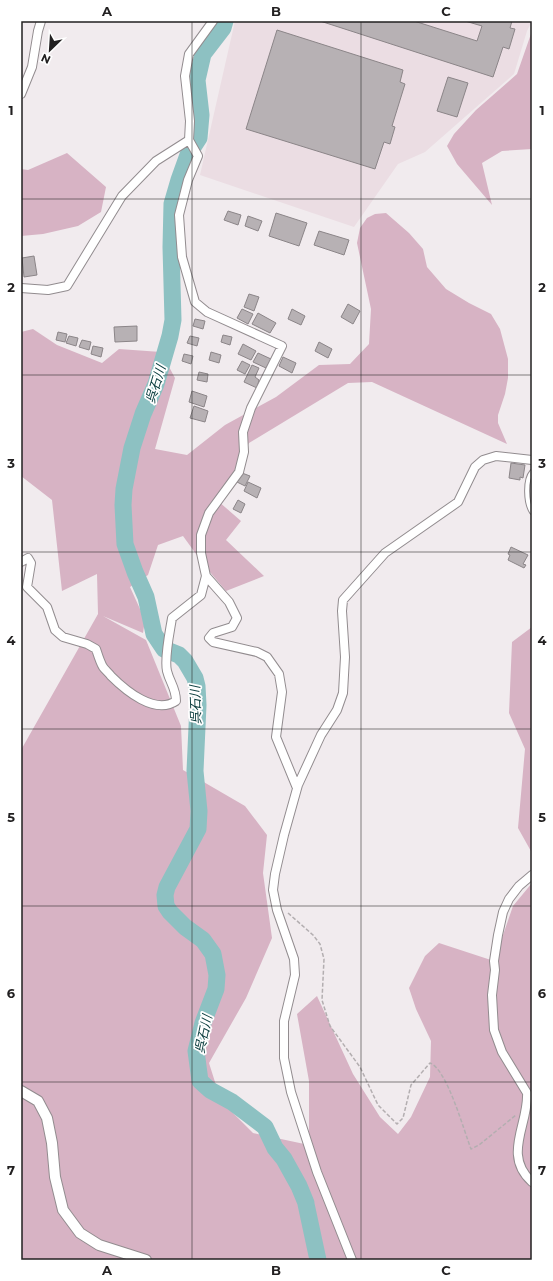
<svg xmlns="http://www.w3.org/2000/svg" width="553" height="1281" viewBox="0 0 553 1281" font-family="Montserrat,'Noto Sans JP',sans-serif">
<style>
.built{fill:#ebdde3}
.green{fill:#d7b3c4}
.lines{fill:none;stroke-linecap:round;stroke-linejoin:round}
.river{stroke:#8dc1c2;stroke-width:17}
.building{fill:#b7b1b4;stroke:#8b8588}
.service-casing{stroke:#928c8f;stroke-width:6}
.minor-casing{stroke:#928c8f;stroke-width:10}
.tertiary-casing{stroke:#928c8f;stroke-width:12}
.path{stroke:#b3aeb0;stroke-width:1.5;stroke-dasharray:4 2;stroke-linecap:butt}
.service{stroke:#fff;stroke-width:4}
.minor{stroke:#fff;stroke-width:8}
.tertiary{stroke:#fff;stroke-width:10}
.grid{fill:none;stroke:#222021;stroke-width:1;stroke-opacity:0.55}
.labels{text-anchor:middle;stroke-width:3.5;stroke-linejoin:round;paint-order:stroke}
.water-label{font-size:13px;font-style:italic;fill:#063a3b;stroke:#fff}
.neatline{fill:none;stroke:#222021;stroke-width:1.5}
.grid-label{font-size:13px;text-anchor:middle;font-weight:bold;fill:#222021}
</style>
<rect width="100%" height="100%" fill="#f1ebee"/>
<path class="built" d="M235 21H532L527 31 514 74 425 152 398 164 354 227 200 175Z"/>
<path class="green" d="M532 31V149L502 151 482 163 492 205 457 164 447 146 454 134 476 110 517 74Z
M67 153 106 187 101 212 78 226 43 234 21 236V169L28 170Z
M386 213 409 233 423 249 427 267 446 289 469 303 491 314 500 329 508 359V378L505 394 498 415V423L507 444 372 382 348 383 249 443 218 501 241 521 226 540 264 576 226 591 204 565 183 536 158 545 148 575 130 587 145 620 143 633 103 616 146 640 181 726 183 770 245 806 267 835 263 873 272 938 246 998 209 1063 221 1101 253 1133 309 1145V1081L297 1014 317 996 353 1074 380 1117 398 1134 411 1117 430 1077 431 1041 416 1009 409 988 425 956 439 943 494 961 513 906 532 883V1260H21V750L98 614 97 574 62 591 52 500 21 476V332L33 329 57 345 102 363 119 349 161 352 175 378 155 449 187 455 225 425 276 397 319 365 350 364 369 344 371 309 357 243 360 228 367 218 375 214Z
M532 627V853L518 828 525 749 509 713 512 642Z"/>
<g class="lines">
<path class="river" d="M225 21 223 28 203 54 197 80 201 115 199 138 188 155 179 180 172 204 171 247 173 320 170 336 156 384 143 414 132 448 124 489 123 505 125 544 135 572 146 597 154 634 164 649 179 655 185 661 195 678 197 686 198 705 195 771 199 811 198 829 167 887 165 895 166 906 170 912 185 927 203 940 213 954 217 975 216 989 203 1023 196 1051 200 1081 210 1090 232 1102 265 1127 275 1148 284 1159 299 1186 306 1203V1204L318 1260"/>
</g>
<path class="building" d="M320 21H414L477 41 482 26 465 21H512L510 28 515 29 509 49 503 47 493 77Z
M277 30 403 70 400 82 405 84 392 126 395 127 390 144 384 142 375 169 246 129Z
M448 77 468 83 457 117 437 111Z
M228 211 241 215 238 225 224 220Z
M276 213 307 223 299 246 269 236Z
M248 216 262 221 258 231 245 226Z
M319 231 349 240 344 255 314 245Z
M34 256 37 275 24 277 22 258Z
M249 294 259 297 254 311 244 307Z
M348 304 360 311 353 324 341 317Z
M242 309 253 314 248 324 237 318Z
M292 309 305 316 301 325 288 319Z
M258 313 276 323 270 333 252 324Z
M195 319 205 321 203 329 193 326Z
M137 326V341L115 342 114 327Z
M58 332 67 334 65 342 56 340Z
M223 335 232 337 230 345 221 342Z
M69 336 78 338 76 346 66 343Z
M190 336 199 338 197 346 187 343Z
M82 340 91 342 89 350 79 347Z
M319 342 332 349 328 358 315 351Z
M243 344 256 351 251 360 238 354Z
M93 346 103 348 101 357 91 354Z
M211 352 221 355 219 363 209 360Z
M258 353 271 359 266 368 253 362Z
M184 354 193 356 191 364 182 361Z
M283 357 296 363 292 373 279 366Z
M242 361 250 365 245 374 237 370Z
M252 365 259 368 255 377 259 380 257 388 244 382Z
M199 372 208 374 207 382 197 380Z
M192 391 207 396 204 407 189 402Z
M194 406 208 411 205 422 190 418Z
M511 463 525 465 523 478 520 477V480L509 478Z
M242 473 250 476 245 486 237 482Z
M248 482 261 488 257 498 244 491Z
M238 500 245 504 241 513 233 509Z
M511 547 528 555 523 564 526 565 524 568 508 560 510 555 508 554Z"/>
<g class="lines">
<defs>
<path id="service" d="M532 472C525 480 526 503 532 512"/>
<path id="minor" d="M21 94 32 67 38 31 41 21
M21 288 48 290 67 286 122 196 156 161 189 140
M21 562 28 558 31 563 27 587 47 607 55 630 63 637 87 644 96 649C98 655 100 662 103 667 105 670 109 673 111 676 126 691 155 715 176 701 176 688 170 683 167 671 164 658 170 631 172 618L201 595 206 576 201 553V535L209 513 239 472 244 452 243 432 251 408 282 346 207 312 195 302 182 257 179 215 188 180 198 156 189 140 190 121 185 76 189 54 213 21
M206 576 229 602 237 618 232 627 213 633 209 638 213 642 257 652 267 657 279 674 282 692 276 737 297 788
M532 875 519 886 509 899 503 912 498 935 494 961 495 970 492 995 494 1030 502 1052 527 1093C529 1124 502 1155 532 1182
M352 1260 317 1172 291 1092 284 1058V1021L295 975 294 959 277 910 273 890 275 874 284 835 298 785 321 735 337 710 343 693 345 657 342 611 343 600 385 553 458 502 475 467 483 460 496 456 532 460"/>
<path id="tertiary" d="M21 1091 38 1101 47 1118 52 1143 55 1177 63 1210 80 1233 99 1245 146 1260"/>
</defs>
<use href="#service" class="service-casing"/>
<use href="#minor" class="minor-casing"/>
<use href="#tertiary" class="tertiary-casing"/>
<path class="path" d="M288 913 313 935 320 944 324 959 322 1000 330 1026 360 1067 378 1105 397 1124 403 1118 411 1085 430 1063C447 1069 464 1131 471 1149L479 1145 516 1115"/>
<use href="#service" class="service"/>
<use href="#minor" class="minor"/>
<use href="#tertiary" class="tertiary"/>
</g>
<path class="grid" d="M192 21V1260M361 21V1260M21 199H532M21 375H532M21 552H532M21 729H532M21 906H532M21 1082H532"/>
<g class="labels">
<g class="water-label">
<text transform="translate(155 384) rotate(-73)" y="5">呉石川</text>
<text transform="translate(195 705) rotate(-92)" y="5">呉石川</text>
<text transform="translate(203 1034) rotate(-78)" y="5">呉石川</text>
</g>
</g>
<rect width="553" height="1281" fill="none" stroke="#ffffff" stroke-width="44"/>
<g transform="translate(50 50) rotate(205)" stroke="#ffffff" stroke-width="3" paint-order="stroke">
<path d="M0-3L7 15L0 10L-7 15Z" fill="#222021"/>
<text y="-6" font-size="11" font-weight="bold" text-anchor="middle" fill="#222021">N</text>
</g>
<rect x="22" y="22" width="509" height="1237" class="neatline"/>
<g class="grid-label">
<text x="107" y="16">A</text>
<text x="276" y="16">B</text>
<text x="446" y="16">C</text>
<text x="11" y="115">1</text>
<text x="542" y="115">1</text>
<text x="11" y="292">2</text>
<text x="542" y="292">2</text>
<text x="11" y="468">3</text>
<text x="542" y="468">3</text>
<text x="11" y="645">4</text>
<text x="542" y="645">4</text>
<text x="11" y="822">5</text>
<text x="542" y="822">5</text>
<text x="11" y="998">6</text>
<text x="542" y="998">6</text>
<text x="11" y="1175">7</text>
<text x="542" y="1175">7</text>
<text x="107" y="1275">A</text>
<text x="276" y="1275">B</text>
<text x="446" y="1275">C</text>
</g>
</svg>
